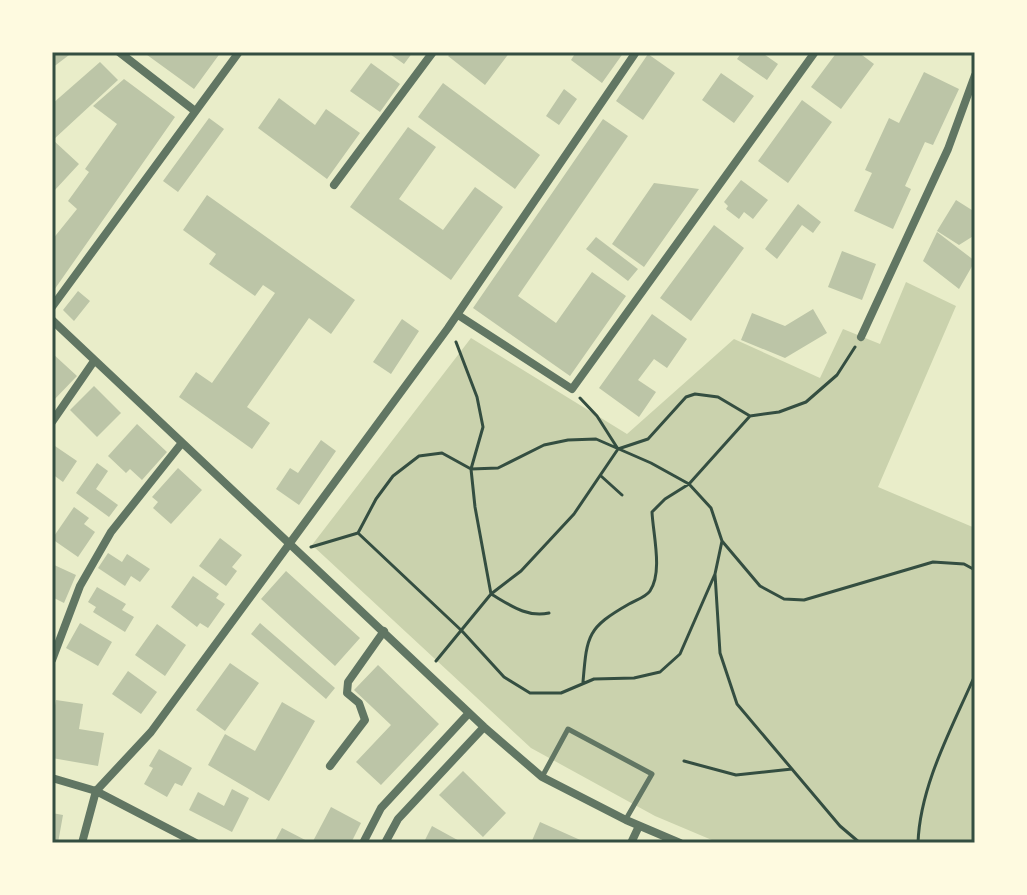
<svg xmlns="http://www.w3.org/2000/svg" width="1027" height="895" viewBox="0 0 1027 895" font-family="Barlow,sans-serif">
<style>
.green{fill:#cad2ad}
.building{fill:#bcc5a7}
.lines{fill:none;stroke-linecap:round;stroke-linejoin:round}
.path{stroke:#344e41;stroke-width:3}
.service{stroke:#617663;stroke-width:5}
.minor{stroke:#617663;stroke-width:8}
.neatline{fill:none;stroke:#344e41;stroke-width:3}
</style>
<rect width="100%" height="100%" fill="#e9edc9"/>
<path class="green" d="M906 282 956 306 878 487 975 528V843H719L655 816 531 748 312 545 471 338 627 434 734 339 820 378 843 329 880 344Z"/>
<path class="building" d="M52 52H73L52 68Z
M143 52H221L194 89Z
M387 52H413L404 64Z
M452 52H510L485 85 448 56Z
M576 52H624L602 83 571 60Z
M742 52H761L778 64 767 80 737 59Z
M837 52H858L874 64 841 109 811 87Z
M648 54 675 73 643 120 616 101Z
M100 62 118 80 53 140 79 164 54 191 52 104Z
M371 63 400 84 380 112 350 91Z
M924 72 959 89 933 145 925 142 905 186 911 189 893 229 854 211 872 173 865 170 889 118 899 123Z
M721 73 754 96 734 123 702 100Z
M124 79 175 117 52 293V240L77 209 68 201 89 172 85 169 117 124 93 106Z
M443 83 540 155 515 189 418 117Z
M564 89 577 99 559 125 546 116Z
M279 98 315 125 326 109 360 133 327 179 258 128Z
M802 100 832 122 788 183 758 161Z
M209 118 224 129 178 192 163 181Z
M603 119 628 136 518 296 556 323 592 272 626 296 570 376 473 308Z
M408 127 436 147 399 199 443 230 475 187 503 207 451 280 350 207Z
M741 180 768 200 753 219 744 212 739 219 726 209 728 206 724 202Z
M654 183 699 189 644 267 612 244Z
M207 195 355 300 331 334 309 318 247 407 270 423 252 449 179 397 196 372 212 383 275 293 263 285 255 296 209 264 216 254 183 230Z
M956 200 975 212 973 227 975 235 959 245 937 231Z
M798 204 821 222 813 233 802 225 777 259 765 249Z
M714 225 744 248 691 321 660 298Z
M937 232 975 261 959 289 923 261Z
M596 237 638 269 628 281 586 249Z
M842 251 876 264 862 300 828 287Z
M78 291 90 301 74 321 63 310Z
M813 309 827 333 785 358 741 340 752 313 785 326Z
M652 314 687 339 667 368 654 359 638 380 656 392 639 417 599 388Z
M402 319 419 331 391 374 373 362Z
M52 353 77 376 52 402Z
M94 386 121 413 97 437 70 410Z
M137 424 167 452 142 480 130 469 126 473 108 456Z
M321 440 336 451 299 505 276 489 290 468 298 473Z
M52 444 77 461 63 482 52 474Z
M97 463 108 471 96 489 118 505 109 517 76 493Z
M178 468 202 490 171 524 153 508 158 502 152 497Z
M74 507 89 518 84 524 95 532 78 557 52 539Z
M220 538 242 555 232 567 237 571 226 586 199 566Z
M108 553 122 562 127 554 150 569 140 582 131 576 125 586 98 568Z
M52 564 76 575 64 603 52 597Z
M286 571 360 638 335 666 261 599Z
M193 576 219 594 216 598 225 604 208 628 200 623 197 627 171 607Z
M97 587 126 604 122 610 134 617 125 632 93 612 96 607 88 602Z
M80 623 112 642 98 666 66 648Z
M260 623 335 688 326 699 251 634Z
M157 624 186 645 165 676 135 655Z
M230 663 259 683 225 731 196 710Z
M378 665 439 724 381 785 356 762 391 725 354 690Z
M128 671 157 692 141 714 112 694Z
M56 700 83 704 79 729 104 733 98 766 52 758V711H54Z
M282 702 315 721 269 801 208 765 225 734 255 751Z
M159 749 192 768 182 786 175 783 167 797 144 784 153 768 149 766Z
M463 771 506 813 483 837 439 795Z
M232 789 249 798 232 832 189 810 198 792 224 806Z
M331 807 361 823 351 843H312Z
M52 813 63 815 58 843H52Z
M540 822 587 843H531Z
M432 826 463 843 424 842Z
M282 828 311 843H274Z"/>
<g class="lines">
<path class="path" d="M456 342 477 397 483 427 471 469 475 507 491 594C510 605 527 618 549 613
M580 398 597 416 618 449
M601 476 622 495
M358 533 462 631 504 677 530 693H561L594 679 634 678 660 672 680 654 715 574
M722 541 715 574 720 653 737 704 840 826 860 843
M311 547 358 533 376 499 393 476 419 456 442 453 471 469 498 468 544 445 568 440 596 439 651 463 689 484 711 508 722 541 760 586 784 599 804 600 933 562 964 564 975 570
M436 661 491 594 521 571 574 514 618 449 648 439 686 397 695 394 718 397 750 416 779 412 806 402 837 375 855 347
M583 682C587 635 587 628 629 604 636 600 646 597 650 591 663 572 653 534 652 512L665 499 689 484 750 416
M684 761 736 775 792 769
M918 843C920 785 952 728 975 675"/>
<path class="service" d="M542 777 568 729 652 774 626 819"/>
<path class="minor" d="M119 52 195 111
M334 185 433 52
M52 307 239 52
M458 315 572 389 815 52
M52 320 484 727 542 777 626 820 680 843
M861 337 948 149 975 75
M52 422 94 361
M52 660 80 586 111 532 181 444
M330 766 365 720 359 703 347 693 348 682 384 631
M52 778 96 791 196 843
M82 843 96 791 151 732 448 328 636 52
M363 843 381 808 469 713
M385 843 398 819 484 727
M631 843 639 826"/>
</g>
<rect width="1027" height="895" fill="none" stroke="#fefae0" stroke-width="108"/>
<rect x="54" y="54" width="919" height="787" class="neatline"/>
</svg>
